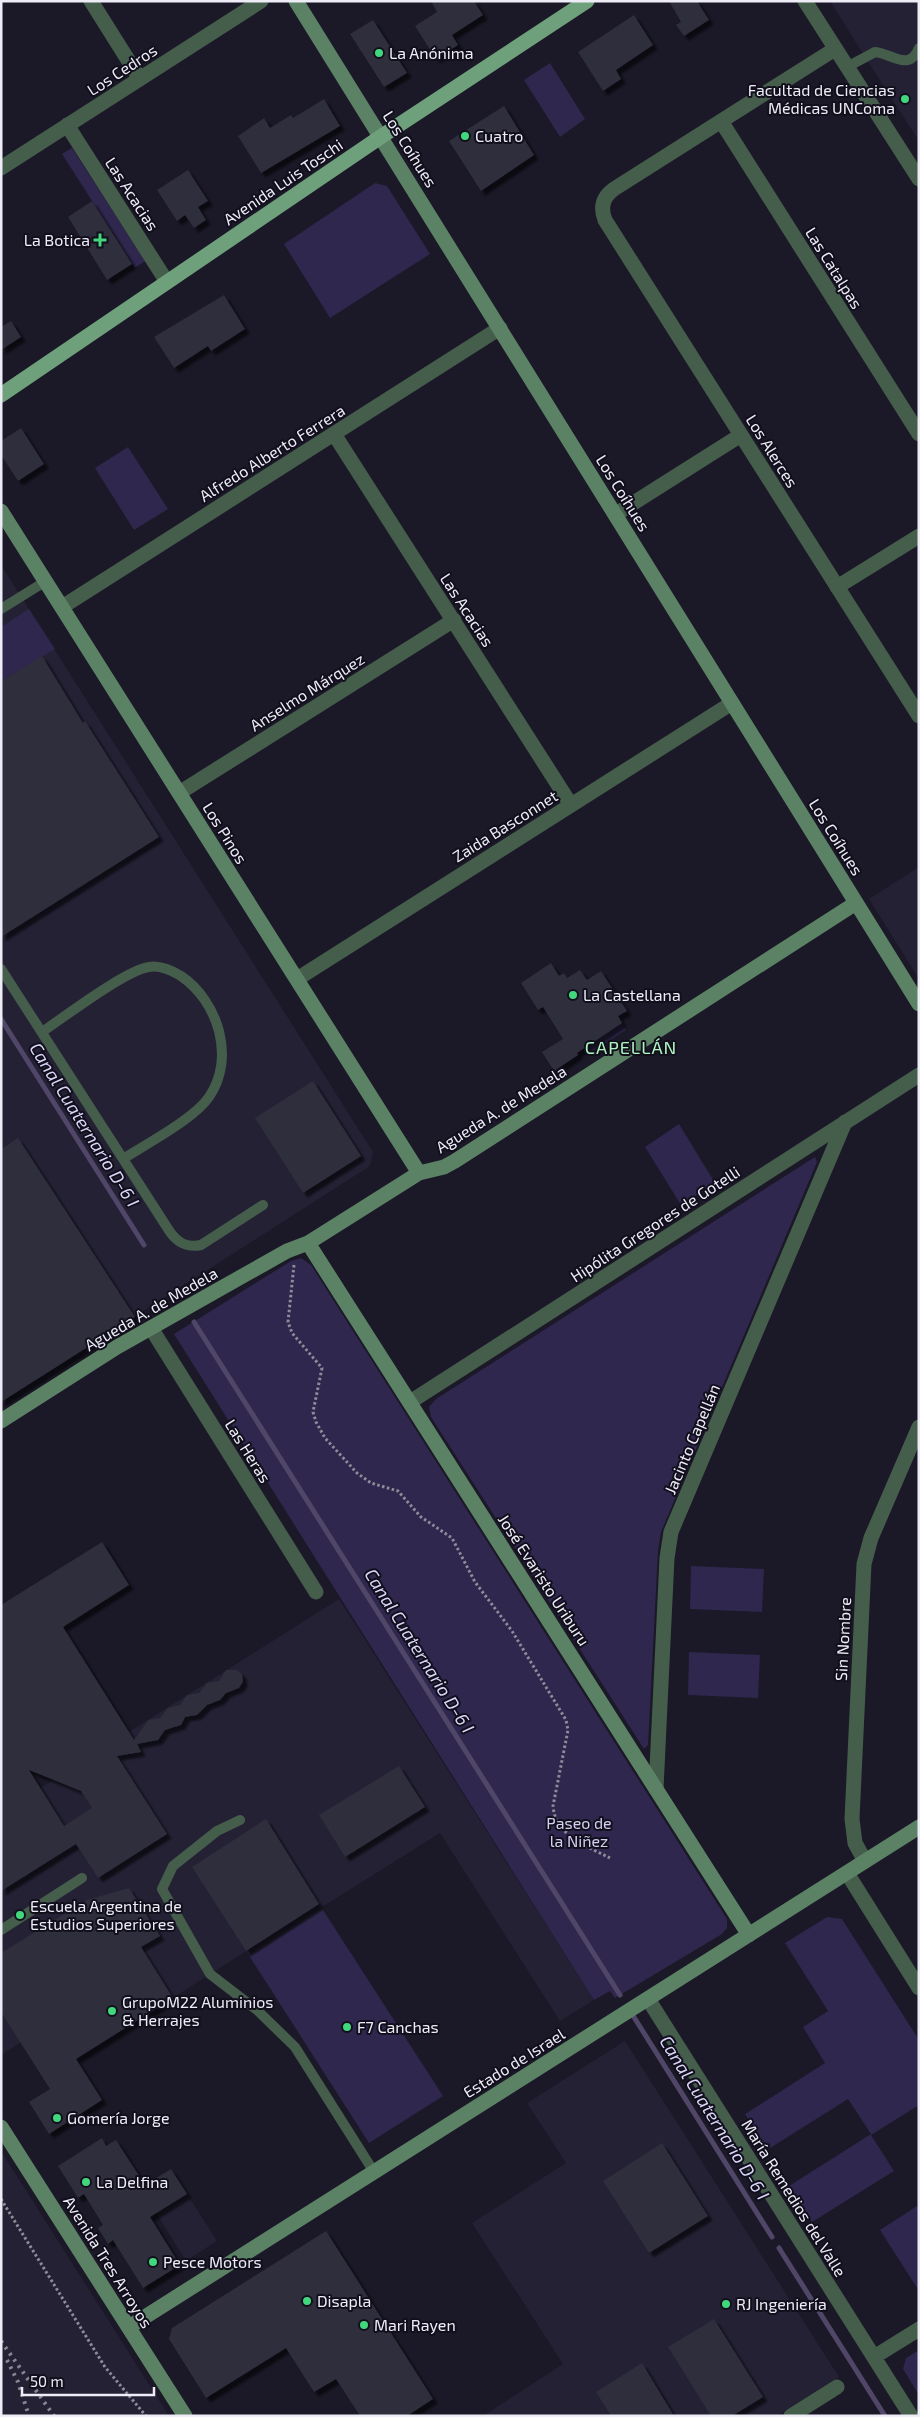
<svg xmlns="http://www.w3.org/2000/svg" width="920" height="2417" viewBox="0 0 920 2417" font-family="'Exo 2',sans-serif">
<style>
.built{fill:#242135}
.green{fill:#2f274e}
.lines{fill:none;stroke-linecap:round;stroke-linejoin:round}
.stream{stroke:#504768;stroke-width:5}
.building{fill:#2f2d3c;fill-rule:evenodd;filter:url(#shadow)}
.path{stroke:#8e8c98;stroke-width:3;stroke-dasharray:2.5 2.5;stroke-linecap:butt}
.lane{stroke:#455d4b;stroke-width:10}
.street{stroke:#455d4b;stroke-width:15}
.secondary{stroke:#5c8266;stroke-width:15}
.primary{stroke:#6ea07b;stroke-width:15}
.rail{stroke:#888692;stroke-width:4;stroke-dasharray:2.5 5;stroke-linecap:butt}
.poi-dot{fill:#41d77c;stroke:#120f1d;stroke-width:2}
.labels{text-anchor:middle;stroke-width:4;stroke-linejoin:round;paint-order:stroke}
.poi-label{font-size:16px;fill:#eeedf7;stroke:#120f1d;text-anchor:start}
.street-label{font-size:16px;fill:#eeedf7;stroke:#120f1d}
.park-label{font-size:16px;fill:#d4d0f2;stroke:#120f1d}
.neighbourhood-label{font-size:18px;letter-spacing:1px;fill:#aef4c0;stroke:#120f1d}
.water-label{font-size:18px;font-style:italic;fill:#dad6f9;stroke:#120f1d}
</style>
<defs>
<filter id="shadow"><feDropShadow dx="4.5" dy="4.5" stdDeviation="1" flood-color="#0009"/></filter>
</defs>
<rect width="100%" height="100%" fill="#1b1827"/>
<path class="built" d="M830 1H919V141L865 57Z
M1 565 373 1152 370 1166 1 1402Z
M919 867V979L869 899Z
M339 1599 594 2000 560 2021 440 1833 322 1907 323 1910 250 1957 246 1951 173 1998 150 1962 1 2055V1813Z
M625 2041 839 2377 777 2416H483L563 2364 472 2223 566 2163 527 2103Z
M1 2151 169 2416H1Z
M187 2194 217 2241 186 2261 156 2213Z"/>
<path class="green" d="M550 63 585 119 560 137 524 80Z
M72 148 145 261 135 268 62 154Z
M375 183 387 186 430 254 330 318 284 244Z
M128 447 168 509 134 530 95 468Z
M29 609 55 649 1 681V627Z
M622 1023 626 1030 588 1054 592 1043Z
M679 1124 715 1183 681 1205 645 1147Z
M815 1157 817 1162 661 1532 658 1550 648 1745 644 1749 431 1417 429 1407 436 1399Z
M301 1258 311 1265 727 1919V1928L722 1934 615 1998 610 1991 594 2000 174 1334 291 1261Z
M691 1566 764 1569 762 1612 690 1609Z
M689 1652 760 1655 758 1698 688 1695Z
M323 1910 443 2096 369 2143 250 1957Z
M827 1917 842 1919 919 2040V2105L871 2135 894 2171 812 2222 789 2186 871 2134 848 2099 767 2150 745 2114 825 2063 803 2027 828 2011 785 1943Z
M917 2206 919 2209V2291L880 2230Z
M919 2350V2395L903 2369 906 2358Z"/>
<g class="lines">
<path class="stream" d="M1 1019 144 1245
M194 1322 620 1995
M632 2014 772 2237
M779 2248 885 2416"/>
</g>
<path class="building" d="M431 1H474L483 15 452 35 458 45 436 59 415 26 437 12Z
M669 1H697L709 20 684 36 676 25 681 22Z
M634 15 653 45 616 70 621 79 603 91 578 52Z
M373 20 407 73 384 87 350 34Z
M324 99 340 126 261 173 238 136 264 118 270 128 291 115 293 118Z
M504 106 534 155 481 191 449 141Z
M188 170 208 201 198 207 206 220 194 228 185 215 177 221 157 190Z
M92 201 132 264 107 280 68 217Z
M224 295 245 329 211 351 208 346 174 368 154 337Z
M11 321 21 337 1 350V327Z
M21 428 44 464 18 481 1 455V441Z
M42 656 83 723 85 721 159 837 1 937V681Z
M551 963 559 976 564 973 567 978 580 970 587 980 601 971 627 1011 618 1016 622 1023 577 1053 578 1055 554 1071 542 1052 563 1039 543 1007 538 1010 521 983Z
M313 1081 361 1156 303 1193 255 1118Z
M18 1138 135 1317 1 1402V1149Z
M102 1542 129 1585 63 1627 134 1740 148 1720 160 1718 168 1708 180 1705 187 1695 199 1693 207 1683 219 1681 226 1670H237L242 1674 243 1682 239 1688 226 1693 220 1700 207 1705 197 1715 185 1717 181 1725 165 1730 158 1740 137 1744 141 1752 117 1756 167 1834 98 1878 76 1844 1 1891V1605ZM29 1770 81 1791 92 1808 64 1826Z
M399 1766 425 1807 345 1857 319 1815Z
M266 1819 319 1904 246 1951 192 1867Z
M129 1888 160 1936 141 1947 173 1998 76 2059 102 2100 49 2134 29 2102 50 2089 1 2012V1953L87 1900Z
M102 2138 106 2146 116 2140 145 2185 171 2169 187 2194 150 2217 180 2265 143 2288 113 2240 108 2244 98 2228 103 2225 84 2194 78 2198 58 2166Z
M662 2143 708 2216 649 2253 603 2181Z
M326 2231 433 2399 407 2416H360L336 2379 314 2392 286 2348 206 2398 169 2339 172 2328Z
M714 2319 763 2397 732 2416H711L668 2347Z
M642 2363 674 2416H611L596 2392Z"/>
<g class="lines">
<path class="path" d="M294 1265 288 1322 292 1333 322 1368 313 1412 316 1422 325 1438 357 1473 371 1483 398 1491 421 1517 452 1538 475 1582 512 1631 566 1720 568 1730 553 1806C555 1836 589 1847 612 1859
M1 2199 105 2367 146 2416"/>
<path class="lane" d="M847 67 875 52C893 54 909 72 919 48
M1 609 46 581
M1 969 170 1232C178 1243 187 1248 201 1245L263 1205
M42 1032C64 1017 126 970 149 967 160 965 171 970 181 976 218 1001 236 1058 209 1097 194 1119 146 1144 123 1159
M240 1820 217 1831 173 1866 162 1889 210 1974 257 2010 295 2047 374 2172
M1 1930 82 1878"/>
<path class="street" d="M91 1 140 79
M805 1 919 179
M835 49 614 189C603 197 600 207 605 220L919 716
M721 121 919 434
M67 125 167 282
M1 168 261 1
M334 434 571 805
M616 514 741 435
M837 587 919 536
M62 607 500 328
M179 793 454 620
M297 979 732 703
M151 1328 316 1592
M410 1402 919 1075
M656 1789 667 1558 671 1532 845 1122
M865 1861 855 1843 852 1819 864 1564 871 1538 919 1427
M847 1873 919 1988
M648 1999 911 2416
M874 2357 919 2329
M791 2416 837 2387"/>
<path class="secondary" d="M296 1 919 1004
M1 511 419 1173
M308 1243 749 1935
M1 1421 117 1347 287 1251 308 1243 419 1173 444 1167 455 1161 856 903
M1 2127 185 2416
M129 2327 919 1827"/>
<path class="primary" d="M1 395 382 136 587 1"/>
<path class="rail" d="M1 2341 54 2416
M7 2360 18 2382 29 2416"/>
</g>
<g class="poi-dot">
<circle cx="379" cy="53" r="5"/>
<circle cx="905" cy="99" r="5"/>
<circle cx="465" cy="136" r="5"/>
<path d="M97.5 232.5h5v5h5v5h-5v5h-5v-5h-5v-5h5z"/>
<circle cx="573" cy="995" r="5"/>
<circle cx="20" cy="1915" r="5"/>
<circle cx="112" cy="2011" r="5"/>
<circle cx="347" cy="2027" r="5"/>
<circle cx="57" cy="2118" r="5"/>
<circle cx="86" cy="2182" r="5"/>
<circle cx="153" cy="2262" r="5"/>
<circle cx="307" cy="2301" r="5"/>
<circle cx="726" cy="2304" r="5"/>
<circle cx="364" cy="2325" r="5"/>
</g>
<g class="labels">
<g class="poi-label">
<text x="389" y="59">La Anónima</text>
<text x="895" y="96" text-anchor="end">Facultad de Ciencias<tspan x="895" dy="18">Médicas UNComa</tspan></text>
<text x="475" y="142">Cuatro</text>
<text x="90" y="246" text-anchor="end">La Botica</text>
<text x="583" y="1001">La Castellana</text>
<text x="30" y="1912">Escuela Argentina de<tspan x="30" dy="18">Estudios Superiores</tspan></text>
<text x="122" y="2008">GrupoM22 Aluminios<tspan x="122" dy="18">&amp; Herrajes</tspan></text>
<text x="357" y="2033">F7 Canchas</text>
<text x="67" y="2124">Gomería Jorge</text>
<text x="96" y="2188">La Delfina</text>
<text x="163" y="2268">Pesce Motors</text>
<text x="317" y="2307">Disapla</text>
<text x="736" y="2310">RJ Ingeniería</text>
<text x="374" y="2331">Mari Rayen</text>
</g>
<g class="street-label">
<text transform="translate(122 70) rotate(-33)" y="6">Los Cedros</text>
<text transform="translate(410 149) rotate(58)" y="6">Los Coíhues</text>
<text transform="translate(283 182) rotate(-34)" y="6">Avenida Luis Toschi</text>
<text transform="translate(132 194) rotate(57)" y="6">Las Acacias</text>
<text transform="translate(834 268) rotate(58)" y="6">Las Catalpas</text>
<text transform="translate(772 451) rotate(58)" y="6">Los Alerces</text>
<text transform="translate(272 453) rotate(-32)" y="6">Alfredo Alberto Ferrera</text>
<text transform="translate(623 493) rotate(58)" y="6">Los Coíhues</text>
<text transform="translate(467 610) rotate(57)" y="6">Las Acacias</text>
<text transform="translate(307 692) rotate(-32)" y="6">Anselmo Márquez</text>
<text transform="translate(505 826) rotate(-32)" y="6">Zaida Basconnet</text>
<text transform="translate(225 833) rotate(58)" y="6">Los Pinos</text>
<text transform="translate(836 837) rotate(58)" y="6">Los Coíhues</text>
<text transform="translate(501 1109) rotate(-32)" y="6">Agueda A. de Medela</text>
<text transform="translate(655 1224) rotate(-33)" y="6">Hipólita Gregores de Gotelli</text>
<text transform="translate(151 1309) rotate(-30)" y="6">Agueda A. de Medela</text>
<text transform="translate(692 1439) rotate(-67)" y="6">Jacinto Capellán</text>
<text transform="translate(248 1451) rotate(58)" y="6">Las Heras</text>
<text transform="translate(544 1580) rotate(57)" y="6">José Evaristo Uriburu</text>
<text transform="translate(843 1639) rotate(-87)" y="6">Sin Nombre</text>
<text transform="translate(514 2063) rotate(-32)" y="6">Estado de Israel</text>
<text transform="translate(794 2198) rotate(58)" y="6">María Remedios del Valle</text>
<text transform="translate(108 2262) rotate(58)" y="6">Avenida Tres Arroyos</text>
</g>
<g class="park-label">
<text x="579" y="1829">Paseo de<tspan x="579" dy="18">la Niñez</tspan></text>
</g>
<g class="neighbourhood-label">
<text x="631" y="1054">CAPELLÁN</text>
</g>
<g class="water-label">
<text transform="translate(84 1125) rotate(58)" y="6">Canal Cuaternario D-6 I</text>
<text transform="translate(419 1651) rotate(58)" y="6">Canal Cuaternario D-6 I</text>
<text transform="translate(714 2118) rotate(58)" y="6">Canal Cuaternario D-6 I</text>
</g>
</g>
<rect width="920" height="2417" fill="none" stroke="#eeedf7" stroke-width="5"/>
<path d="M22 2387v8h132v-8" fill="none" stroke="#eeedf7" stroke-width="2.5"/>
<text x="30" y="2387" font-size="15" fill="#eeedf7" stroke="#120f1d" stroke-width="4" paint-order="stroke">50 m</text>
</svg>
